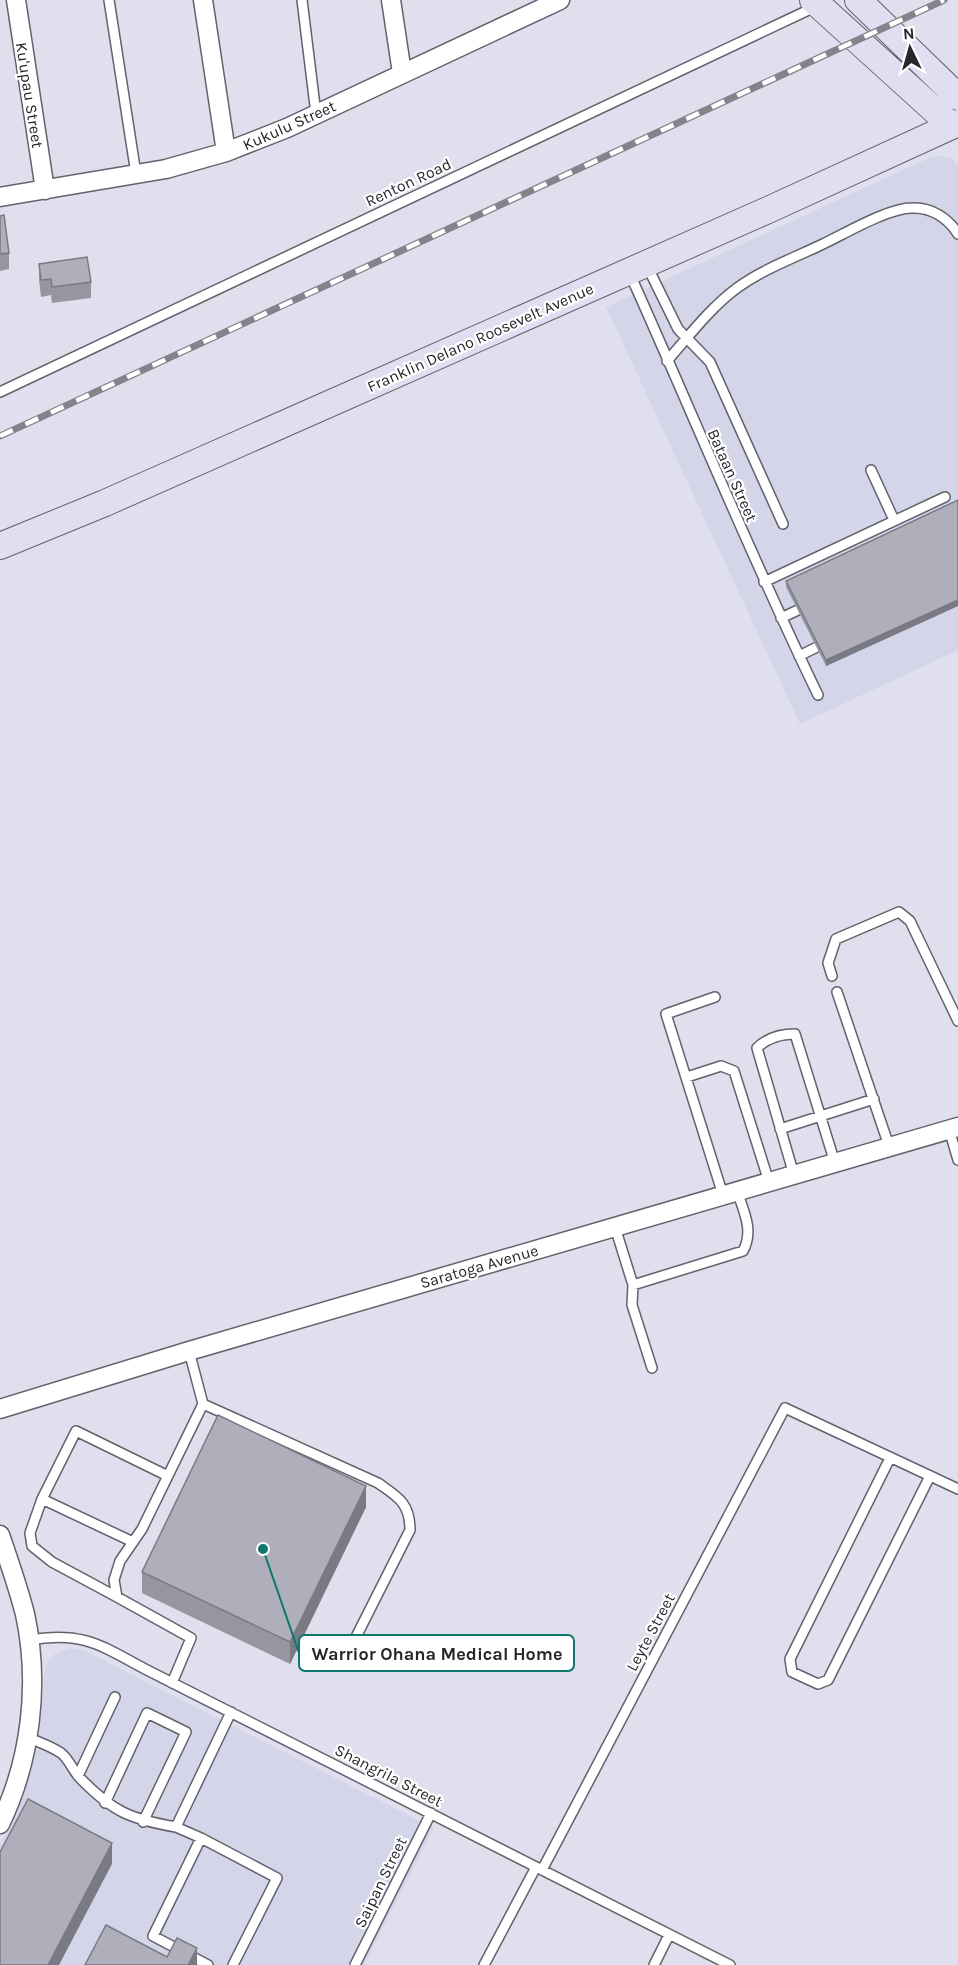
<svg xmlns="http://www.w3.org/2000/svg" width="958" height="1965" viewBox="0 0 958 1965" font-family="Karla,sans-serif">
<style>
.built{fill:#d5d5ea}
.lines{fill:none;stroke-linecap:round;stroke-linejoin:round}
.service-casing{stroke:#62626d;stroke-width:12}
.minor-casing{stroke:#62626d;stroke-width:21}
.secondary-casing{stroke:#62626d;stroke-width:28}
.service{stroke:#fff;stroke-width:9}
.minor{stroke:#fff;stroke-width:18}
.secondary{stroke:#e0dff2;stroke-width:26}
.rail-casing{stroke:#83838c;stroke-width:7}
.rail{stroke:#fff;stroke-width:4.5;stroke-dasharray:14;stroke-linecap:butt}
.wall{fill:#9696a2}
.shaded-wall{fill:#7a7a84}
.building{fill:#afafbc;stroke:#7a7a84;stroke-width:1.5}
.labels{text-anchor:middle;stroke-width:4.5;stroke-linejoin:round;paint-order:stroke}
.street-label{font-size:16px;fill:#26262b;stroke:#fff}
.leader{fill:none;stroke:#0f766e;stroke-width:2}
.callout-dot{fill:#0f766e;stroke:#fff;stroke-width:2}
.callout{fill:#fff;stroke:#0f766e;stroke-width:2}
.callout-label{font-size:18px;text-anchor:middle;font-weight:bold;fill:#26262b}
</style>
<rect width="100%" height="100%" fill="#dfdfed"/>
<path class="built" d="M941 156 951 158 958 165V650L800 724 606 307 931 157Z
M70 1648 85 1651 434 1828 364 1965H0V1844L16 1812 31 1771 40 1728 45 1669 47 1663 56 1653Z"/>
<g class="lines">
<defs>
<path id="service" d="M109 0 136 174
M302 0 316 114
M644 268 651 274 678 329 710 362 783 524
M636 274 633 281C695 419 752 559 818 695
M667 361C689 336 710 308 737 288 763 269 794 258 823 244 846 233 888 208 912 208 931 207 948 218 958 234
M0 392 817 6
M871 470 894 520
M764 582 945 497
M781 618 798 610
M799 656 817 647
M832 976 828 963 836 939 899 912 910 921 958 1021
M837 992 889 1146
M715 997 666 1014 723 1195
M687 1077 721 1066 734 1071 769 1182
M780 1129 874 1099
M949 1129 958 1160
M794 1175 757 1048C767 1038 781 1034 795 1034L835 1163
M615 1227 633 1285 743 1251C754 1231 744 1212 737 1191
M633 1285 632 1305 652 1368
M189 1351 203 1404 378 1483C398 1497 410 1503 410 1530L356 1637
M890 1458 790 1659 792 1672 818 1684 828 1680 930 1476
M42 1499 133 1542
M117 1597 52 1562 32 1546 30 1533 42 1499 76 1431 168 1476
M29 1640C83 1631 100 1645 145 1669L730 1965
M172 1683 191 1638 117 1597 114 1580 120 1561 142 1529 203 1404
M231 1712 176 1827 201 1838 277 1878 233 1965
M27 1737C38 1742 51 1746 61 1753 69 1759 73 1771 80 1778 113 1812 130 1819 176 1827
M78 1776 115 1697
M105 1803 147 1713 186 1732 143 1822
M201 1838 153 1936 208 1965
M542 1870 785 1408 958 1489
M355 1965 431 1813
M484 1965 536 1867
M654 1965 669 1935"/>
<path id="minor" d="M16 0 45 190
M203 0 226 152
M391 0 402 73
M0 197 166 169 226 152 287 128 560 0
M0 1409 189 1351 958 1127
M0 1535C9 1561 18 1587 25 1614 40 1684 31 1760 0 1824"/>
<path id="secondary" d="M813 0 952 126
M858 0 958 97
M0 546 105 503 768 210 958 123"/>
</defs>
<use href="#service" class="service-casing"/>
<use href="#minor" class="minor-casing"/>
<use href="#secondary" class="secondary-casing"/>
<use href="#service" class="service"/>
<use href="#minor" class="minor"/>
<use href="#secondary" class="secondary"/>
<defs>
<path id="rail" d="M0 436 944 0"/>
</defs>
<use href="#rail" class="rail-casing"/>
<use href="#rail" class="rail"/>
</g>
<path class="wall" d="M0 216 9 253V269L0 271Z
M39 264 91 282V298L52 303 51 295 41 297 39 280Z
M958 500V606L826 666 786 587V581Z
M366 1507 290 1664 142 1593V1572Z"/>
<path class="shaded-wall" d="M958 600V606L826 666V660Z
M366 1486V1507L290 1664V1642Z
M112 1843V1864L59 1965H48Z
M197 1948V1965H188Z"/>
<path class="building" d="M4 215 9 253 0 254V216Z
M87 257 91 282 52 287 51 279 41 280 39 264Z
M958 500V600L826 660 786 581Z
M218 1415 366 1486 290 1642 142 1572Z
M28 1799 112 1843 48 1965H0V1852Z
M106 1925 167 1957 177 1938 197 1948 188 1965H85Z"/>
<g class="labels">
<g class="street-label">
<text transform="translate(30 95) rotate(81)" y="6">Ku'upau Street</text>
<text transform="translate(289 125) rotate(-24)" y="6">Kukulu Street</text>
<text transform="translate(408 182) rotate(-25)" y="6">Renton Road</text>
<text transform="translate(480 337) rotate(-24)" y="6">Franklin Delano Roosevelt Avenue</text>
<text transform="translate(733 475) rotate(66)" y="6">Bataan Street</text>
<text transform="translate(479 1266) rotate(-16)" y="6">Saratoga Avenue</text>
<text transform="translate(650 1632) rotate(-62)" y="6">Leyte Street</text>
<text transform="translate(389 1775) rotate(27)" y="6">Shangrila Street</text>
<text transform="translate(380 1882) rotate(-64)" y="6">Saipan Street</text>
</g>
</g>
<path class="leader" d="M263 1549L299 1653"/>
<circle class="callout-dot" cx="263" cy="1549" r="6"/>
<rect class="callout" x="299" y="1635" width="275" height="36" rx="6"/>
<g class="callout-label">
<text x="437" y="1660">Warrior Ohana Medical Home</text>
</g>
<g transform="translate(910 48) rotate(355)" stroke="#ffffff" stroke-width="4.5" paint-order="stroke">
<path d="M0-4.5L10 22L0 15L-10 22Z" fill="#26262b"/>
<text y="-9" font-size="16" font-weight="bold" text-anchor="middle" fill="#26262b">N</text>
</g>
</svg>
